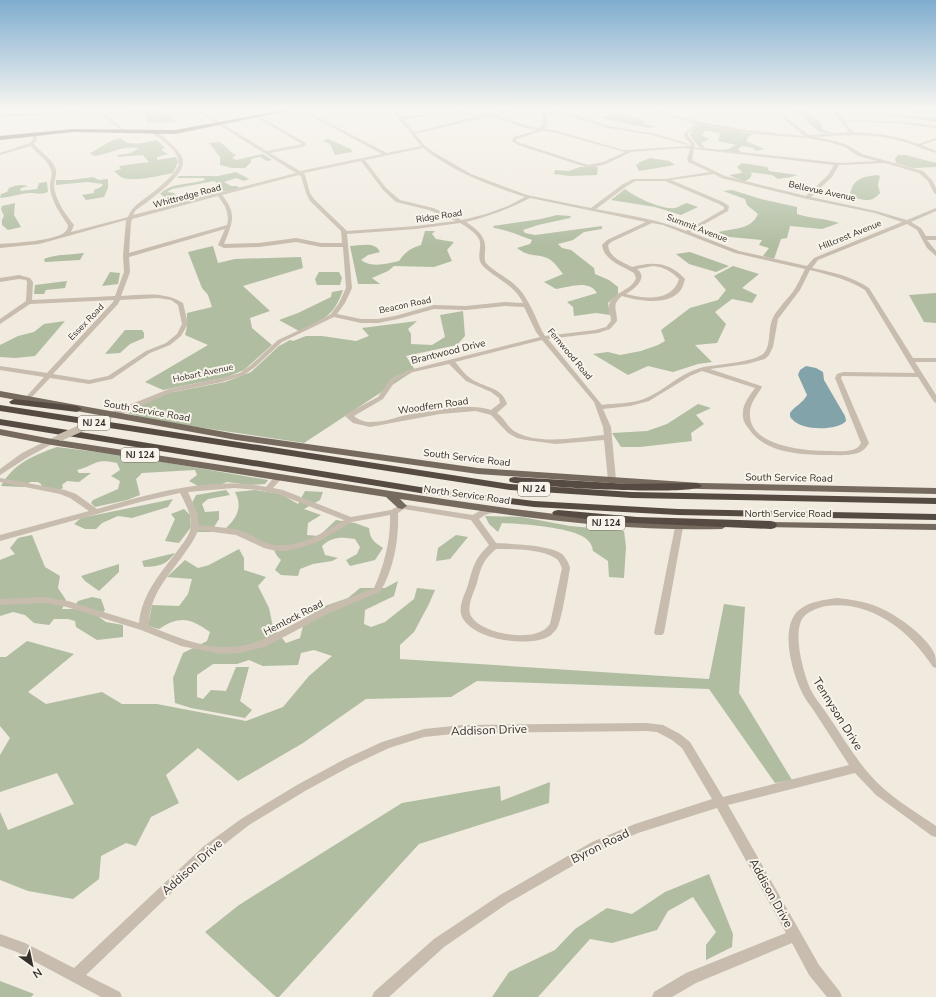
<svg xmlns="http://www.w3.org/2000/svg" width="936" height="997" viewBox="0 0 936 997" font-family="'Nunito Sans',sans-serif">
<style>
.green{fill:#b0bda1}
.water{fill:#82a3aa}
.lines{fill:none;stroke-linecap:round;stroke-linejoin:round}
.minor{fill:#c7bcad;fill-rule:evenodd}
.major{fill:#76695d;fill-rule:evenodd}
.highway{fill:#564b43;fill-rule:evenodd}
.minor-bridge{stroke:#c7bcad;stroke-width:7}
.labels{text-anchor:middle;stroke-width:4;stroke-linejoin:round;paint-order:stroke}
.far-street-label{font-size:9px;fill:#36302a;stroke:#f8f4eb}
.shield{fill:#f8f4eb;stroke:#706b64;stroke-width:1}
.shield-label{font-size:9px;font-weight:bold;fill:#36302a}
.street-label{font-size:10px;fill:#36302a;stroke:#f8f4eb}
.near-street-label{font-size:12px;fill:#36302a;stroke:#f8f4eb}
</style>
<rect width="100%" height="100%" fill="#f0eadf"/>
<path class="green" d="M129 108H160L177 122 147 123 144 114C136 111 129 114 122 112Z
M780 108H808L809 114C816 118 822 121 823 130L832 133C813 134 811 122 797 113 793 111 784 110 780 108Z
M610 114H622L645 121 643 124 655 126 649 128 600 118Z
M893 114 936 118V122L911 118 882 116Z
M700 125 753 134 748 137 746 141 764 149 755 151 754 148 742 146 738 149 742 153 717 150 729 149 736 145 718 141 720 133 706 131 701 135 710 139 701 143 705 148 699 147 690 135 692 130Z
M121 138C129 148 147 142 157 140L165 148 161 150 168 154 157 157V160L176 157 178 162 173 173C162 175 132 183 121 177 119 176 117 173 114 171L121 169 119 166 149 162 143 155 118 157 117 155 131 153 139 148C122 145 110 154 94 156L90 153C101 148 109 140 121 138Z
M328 139 351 149 352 152 335 155 330 144 323 141Z
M219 142C226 145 229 152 236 155L232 158 236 160 263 154 272 160 267 161 260 157 251 159V162L245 168H232L220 165V157L209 143Z
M898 155H906L936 163V167L913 168 896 163 895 159Z
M650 158 669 161 675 165 639 171 636 165 640 162Z
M742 163 767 167 769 171 797 175C791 178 785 177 778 179L772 175 750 172 752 174 750 178 744 182 729 175 741 173 742 172 737 167Z
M580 167H598L597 175 570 176 554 174 555 170 569 171Z
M236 172 249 179 244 181 236 178 224 182 231 186H237L240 189 218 192 216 190 222 187 214 181 172 189 167 192 174 193 178 198 202 193 215 194 173 205 171 201 160 194C171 182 190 185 205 180L204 178H177L179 176H218Z
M876 175 880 176 878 185 880 193C871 204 863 200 850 196 852 179 862 177 876 175Z
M93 177 99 180 108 179V188L104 197 86 200 82 195 94 193V190L101 187 103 184 87 182 56 185V180H71Z
M47 182 48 192C41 195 36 193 29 193 19 194 11 197 0 198L1 194 7 192 9 188C16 185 21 184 28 186L21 188 20 191 37 189 39 183Z
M625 189C635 197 662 210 675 208 679 207 683 204 687 203L698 207 681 215 655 207 611 200Z
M732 190 761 199 797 207V214C812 219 824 218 839 223L822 229 790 226 787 238 781 239 774 259 763 256 769 248 759 245 762 240 730 237 720 235 719 232C734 228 751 230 758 214L747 205 745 199 723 191Z
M15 203 14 215 21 227 8 230 2 225V220L4 216 1 209 2 206Z
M557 215 571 216 570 218 538 225 523 230 525 233 535 235 602 226V229L584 232 573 240 558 244 562 248 571 250 594 268 595 274 609 280 618 287V294L608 303 610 315 596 313 574 316 573 307 567 302 597 293C589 279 569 287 556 289L544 282 563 274C559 269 554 261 547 258 535 253 530 258 517 248L530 244 532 240C519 236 508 230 494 228L493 226 541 219Z
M425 231H435L432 234 436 239 454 242 447 250 452 261 434 267 394 266 388 271 372 278 380 284H358L350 246C360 246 375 241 380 252L368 255 361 260C372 268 386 264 399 261 405 252 411 248 421 245Z
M213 246 218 263 235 259 301 257 303 268 243 286 270 311 250 318 252 328 272 345 244 370 227 377 163 390 145 382 208 345 185 335 187 327V313L212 307 208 295 202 288 188 252Z
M690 252 729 266 716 272 689 264 676 254Z
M84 253 80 260 45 262 44 259C56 254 71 255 84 253Z
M733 266 759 274 742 288 757 295 752 303 732 299 715 312 726 324 717 343 695 345 712 362 698 364 673 372 648 366 628 375 593 354 608 352 620 355 641 351 658 345 665 341 661 330 690 308 718 300 726 290 714 276Z
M110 272 120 273 118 284 102 286Z
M319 272H339L342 278 340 285H317L315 279Z
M67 281 65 288 46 290 44 294H34L35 285Z
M343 290C334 317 322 320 299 331L279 320 298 313 331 297 332 292Z
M936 293V323L924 322 909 295Z
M463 311 465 336 457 345 406 356 415 370 304 443 150 420 124 412 168 393 225 382 251 372 279 346 290 340 293 341 306 336H322L356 341 369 336 362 328 417 321 408 329 411 334V344L432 345 445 337 440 315Z
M65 321 35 356 15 358 0 357V345L18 336 34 332 44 324Z
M125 330H142L144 333V338L130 344 120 353 105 354Z
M698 404 711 408 696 415 704 424 691 433 692 441 640 447H621L612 433 647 431 667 424Z
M57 447 129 456 268 480 265 484 250 485 227 482 215 487H200L189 481 197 475 195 470 142 473 136 479 140 495 127 500 95 507 91 503 93 500 118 489 120 481 111 476 120 470 117 463C94 458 97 465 77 470L79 473H91L79 482 67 481 62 485 63 488 55 492 42 488 41 484 38 482H30L23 487 1 486C13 464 34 455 57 447Z
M226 490 230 495 208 499 202 504 205 512 219 511V519L211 532H196L192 503 196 495Z
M255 490 281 494 298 504 305 491 323 492 320 500 304 509 321 515 308 523 307 535 319 536 336 520 355 523 369 528C370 539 374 542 383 548L375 560 350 566 346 560 357 554 360 547 355 539C341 537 333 536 322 546L325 555 338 558 332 561 313 564 300 569 298 576 281 575 275 570 281 560 277 556 272 546 225 529C237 518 243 507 235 492Z
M173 499 168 507 132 518 118 516 102 523 96 529H85L74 524 81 518Z
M184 509 190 515 191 527 179 543 165 541 175 519 171 514Z
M485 516 522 517 570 526 624 531 626 547 624 578 609 577 608 561 593 551C592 544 589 540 582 536 564 527 524 524 502 523L498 532 489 524Z
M32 535 45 567 60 576 58 588 66 600 62 609H73L78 601 92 597 101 599 105 610 99 617 106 622 123 625V637L97 640 76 627 75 621 68 619H54L49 625 34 623 25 615 13 612 0 616V560L15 554 10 548 18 538Z
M456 535 468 537 450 559 436 561 438 548Z
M239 549 244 558V570L266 577 258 586 269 608 273 627 286 643 300 638 305 618 325 606 348 598 360 588H385L398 581 394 596 365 610 364 624 371 627 385 622 414 599 417 588 435 590 429 604 414 632 400 645V659L709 679 724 604 745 607 739 693 792 780 775 783 709 689 477 681 451 697 366 699 303 743 238 781 198 748 166 775 179 803 151 817 136 846 126 843 101 856 99 879 73 899 28 891 0 880V812L8 830 74 804 57 773 0 792V755L10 738 0 726V657H6L27 641 74 654 28 692 46 704 102 692 122 704H157L246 721 283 707 309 676 332 656 314 650 301 653 298 665 263 666 249 660 237 664H213L197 675V697L203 699 211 690 226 691 236 667H249L240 701 252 710 245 718 191 708 175 703 173 678 183 653 207 641 210 632C191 618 179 615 159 629L148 626 152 605 179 606 188 594 192 579 167 577 185 560 198 568 209 565Z
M175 553C165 566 159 566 144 567L142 561Z
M119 564V572L99 591 85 581 81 576Z
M550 782 549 803 419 844 279 997H276L205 932 239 905 402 803 500 786 501 801Z
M709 874 733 934 732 947 706 960V945L716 932 693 897 668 911 657 930 612 943 590 939 538 997H492L509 972 555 950 575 929 607 908 632 914 665 892Z
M0 981 34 994 31 997H0Z"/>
<path class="water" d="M806 366 816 368 823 372 824 380 845 416 846 421C837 431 801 431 792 419 790 418 790 415 790 413 795 406 803 403 807 395L798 375 800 370Z"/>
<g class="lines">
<path class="minor" d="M91 108C97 108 122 125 124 132H122L119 128 93 110 71 114 0 117V115C30 111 61 115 91 108Z
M192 108H196L267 151 302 144 257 118V116H259L306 143V145L303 147 270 153 300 171 382 154 296 108H300L387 153 421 146 390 108H394L401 117 427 114 447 108H454L478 116 515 108H520L519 109 494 115 528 126 540 128 543 124V113L570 108 561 111 609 126 652 133 689 144 687 145 652 135 607 128 556 112 546 115 547 124 544 128 554 130 623 150 690 146 691 144 684 136V133L696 124 651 111 601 109 599 108 651 109 658 111 675 108 662 112C709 126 756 132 804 136L784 119V117H786L809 135 849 132 830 108H834L844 120 897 121 936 126V128L897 123 845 122 853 132 880 134 904 139 918 144 936 138V140L922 145 936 151V153C924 150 913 144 901 141 873 133 845 135 816 137L835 141 847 145 862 154 923 171 932 180 936 188V194L934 193 928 181 919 173 885 163 839 165 832 177 811 197 876 211 907 220 936 208V211L911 222 921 228 926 236H936V240H927L936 251V256L927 248 917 230 907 224 818 260 812 268C832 272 851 276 869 288L913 358H936V362H915L936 395V403L934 402 918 377 842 376 841 378 869 443C866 448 863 451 858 453 848 456 838 455 827 455 801 455 765 453 749 429 745 424 742 419 743 412 743 404 750 395 755 388L702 371 690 376 649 401 630 406 603 409 611 427 616 480 612 482 608 480 604 440 556 444 526 440 517 438 508 433 491 415 476 411 440 414 370 427 353 423 345 416 346 414 378 397 391 378 409 370 540 337 536 332 524 307 505 306 466 310 434 309 398 319 378 323H361L334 317 282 342 255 367 244 375 222 382 173 392 105 421H99L98 419 99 417 169 389 221 378 240 373 251 365 278 340 317 322 331 314 339 303 346 288 343 247H321L296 242 259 247 224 248 218 245 225 229 129 257 130 272 121 296C143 295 164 291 183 303L188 324 181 336 170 345 150 353 112 379 89 384 50 378 29 400H25L24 399 25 398 44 377 0 370V366L47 373 113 302 114 300 30 304 0 324V319L26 301 27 282 26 280 19 279 0 282V278L19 275 30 278 33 282 32 300 115 296 124 272 123 256 126 220 39 244 0 248V244C13 243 58 241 66 231 67 230 68 227 68 225 61 215 50 199 50 186 50 180 53 175 51 170 48 160 37 154 31 146L0 155V153L30 143 33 139V133L36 132 37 139 34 144C41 153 53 159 56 170 57 175 54 181 54 186 55 200 66 215 74 225L71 232 128 217C132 206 143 200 152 193 159 188 175 174 178 166 182 153 162 139 153 134V132C160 132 167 140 173 146 177 150 182 154 183 161 186 175 146 203 135 211L133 215 296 173ZM450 109 474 117 414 132 403 119 427 116ZM490 116 526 128 537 130 514 137 512 141 518 145 586 167H594L606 164 631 152 684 148 690 149 687 159 688 162 710 172 665 179H633L623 184 591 208 527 195 471 174 435 153 425 146 415 134ZM700 125 756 134 807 138 833 143 845 147 858 156 877 161 841 163 694 147 695 144 688 136V133ZM542 131 553 132 625 152 603 162 588 165 520 143 516 141 517 139ZM423 148C453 172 489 185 525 197L508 206 486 214 462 220 433 208 400 200 386 188 365 160ZM694 149 834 165 828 175 806 196 725 176 692 160ZM361 161 383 190 396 202 429 210 456 221 416 226 347 231 314 199 310 193 305 175 304 173ZM714 174 721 178 807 199 875 213 902 222 814 258 807 266 739 251 690 232 728 211 729 206 723 202 671 180ZM299 175 301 176 306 193 310 201 341 231 342 243H321L296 238 259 243 224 244C232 224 238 214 222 195ZM636 181H665L719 204 724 207V209L686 231C657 219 627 215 596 209L627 186ZM218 196C225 205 230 214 227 225L129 253 131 223 132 219ZM530 198 646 222 607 240 602 245C604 261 623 266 634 273L636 278C632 291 613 291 609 305 608 310 611 316 611 321L606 327 595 330 545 336 542 331C534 314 528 296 514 284 507 278 492 270 486 263 484 260 485 255 485 251 487 237 477 229 466 222 489 216 509 209 530 198ZM460 223C467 227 475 232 479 239 483 247 475 258 483 266 496 279 515 285 523 303L505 302 466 306 434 305 395 316 378 319H361L337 314 345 303 352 288 347 234 416 229ZM652 223 663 225 735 253 805 269C801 277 797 286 792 293 785 302 776 310 772 320 768 330 771 345 764 353 755 363 714 364 700 368 679 374 664 391 644 399 631 404 615 403 602 405L548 339 598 333 610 329 617 321C617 309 611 305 622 296 639 301 671 307 682 288 683 286 684 282 685 279 670 262 653 261 632 267 623 262 609 258 608 245L611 242ZM653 266C664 267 671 271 679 279 672 302 645 299 626 294 634 289 649 278 637 269ZM810 270C829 275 848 279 865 290L915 373 843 372 837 374 835 378 861 443C859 447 856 449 852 450 845 452 837 451 830 451 806 451 747 447 750 412 750 403 758 394 762 387L761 386 710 369 747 364 765 359 769 355 773 347 778 319 800 290ZM158 298 171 300 178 305 182 324 177 334 166 343 146 351 108 376 89 380 53 374 118 304 120 300ZM542 340 594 402 603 427 604 435C578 437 538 446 514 431 507 426 504 418 497 413L507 404C502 386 483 388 470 378 464 374 460 367 455 362ZM449 364 466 381 491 392 499 398 500 403 491 410C466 402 427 411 402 416 392 419 382 422 371 422 364 422 359 420 354 416L383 399 396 380 413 372Z
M267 108H271L280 113 277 114Z
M733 108H738L754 113 752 114Z
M885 108 936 111V113L887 109Z
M58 435H64L65 437 28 457 0 475V469L22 453Z
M276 475H279L283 477 273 488 283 490 351 517 391 510 402 504 473 515C479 511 488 507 496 508L497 510 496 512 485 515 479 519 496 543C513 544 550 545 562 554 566 558 569 563 570 568 568 579 562 620 557 628 556 630 553 633 551 635 532 649 468 640 461 614 459 604 465 594 468 585 473 567 475 558 489 545L471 520 404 509 398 513C399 539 394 569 380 592L329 613 265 647 239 653 221 654 181 646 141 630 67 607 44 603 0 605V599L44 597 68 601 139 623C142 593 161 573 178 550 183 543 190 535 191 526 192 515 185 503 180 493L140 502 0 541V535L89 511 70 498 60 494 0 482V478L65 490 76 494 97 509C150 494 210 476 266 487ZM234 488 258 490 278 494 344 520C323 533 301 547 276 545 264 544 255 536 244 532 230 527 214 527 199 525L197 512 188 492ZM390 515C391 539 384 566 374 588 357 595 339 601 323 609 289 624 260 649 222 647 196 646 172 635 149 626 149 595 167 578 184 554 189 547 195 539 198 530L236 535 264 548 276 551H286L299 548 318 542 352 522ZM496 549C512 549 541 549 555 558 559 560 560 564 562 568L550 624C546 629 543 631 537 633 521 639 481 633 471 616 466 607 474 592 477 583 481 567 483 560 496 549Z
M679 524 683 527 664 633 662 635H656L654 633 675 527Z
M837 598C849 599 861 601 873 605 893 612 928 636 935 655 936 659 936 664 936 668L933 667C909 630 871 600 826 606 817 608 805 612 801 621 794 638 803 670 809 686 813 696 821 705 827 714 845 740 860 768 884 789 900 803 919 814 936 826V837L932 836 876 795 855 773 728 805 819 965 840 992 842 997H827L809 975 792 943 696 983 672 997H652L654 992 686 973 786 933 717 808 638 833 600 850 508 903 444 947 389 997H372L374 992 434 939 500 895 592 842 635 824 712 799 682 748 672 740 657 732 646 731 463 733 424 737 389 748 351 766 305 791 249 825 212 854 86 975 120 992 122 997H101L17 952 0 946V934L25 943 74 968 204 846 241 819 297 785 343 760 382 742 424 729 463 725 646 723 663 725 680 734 690 742 723 797 849 765C838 748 827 731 816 714 811 706 803 697 800 688 791 668 780 626 799 610 810 601 824 600 837 598Z"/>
<path class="major" d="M295 108H303L175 134 73 132 0 140V136L73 129 175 130Z
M0 391 236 434 478 468 700 483 936 488V494L700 489 478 474 236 440 0 397Z
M0 429 52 439C163 456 274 473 384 490 496 507 608 525 722 523L727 526 722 529C614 532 507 515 400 499L407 506 402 509 398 508 386 497 52 445 0 435Z
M764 522 936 524V530L760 527 759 525 760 523Z"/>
<path class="highway" d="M14 399 77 406 82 409 77 412 11 404 9 402Z
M0 405 510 484 632 492 936 498V504L632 498 510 490 0 411Z
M0 419 420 487 534 501 678 509 936 514V520L678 515 534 507 420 493 0 425Z
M514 477 629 484 697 483 702 486C695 496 530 487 510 482L509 480 510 478Z
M558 510 637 517 771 521 775 522 777 525 775 528 771 529 611 522 554 515 552 513 554 511Z"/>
<path class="minor-bridge" d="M61 437 102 419"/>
</g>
<linearGradient id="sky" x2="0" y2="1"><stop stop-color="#7fadcf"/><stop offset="0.44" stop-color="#f8f6f1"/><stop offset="1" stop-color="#f8f6f1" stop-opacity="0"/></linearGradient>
<rect width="936" height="247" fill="url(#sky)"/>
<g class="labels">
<g class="far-street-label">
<text transform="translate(822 191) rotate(12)" y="3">Bellevue Avenue</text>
<text transform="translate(187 196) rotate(-15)" y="3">Whittredge Road</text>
<text transform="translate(439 216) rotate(-9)" y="3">Ridge Road</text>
<text transform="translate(697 228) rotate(21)" y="3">Summit Avenue</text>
<text transform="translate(850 235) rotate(-22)" y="3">Hillcrest Avenue</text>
<text transform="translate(405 305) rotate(-12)" y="3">Beacon Road</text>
<text transform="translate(86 322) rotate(-46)" y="3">Essex Road</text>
<text transform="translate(570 354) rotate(50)" y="3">Fernwood Road</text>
<text transform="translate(203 373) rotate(-12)" y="3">Hobart Avenue</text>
</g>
<g class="shield">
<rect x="78" y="416" width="32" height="14" rx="3"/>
<rect x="121" y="448" width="38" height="14" rx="3"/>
<rect x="518" y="482" width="32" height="14" rx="3"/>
<rect x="587" y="516" width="38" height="14" rx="3"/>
</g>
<g class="shield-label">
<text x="94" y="426">NJ 24</text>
<text x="140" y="458">NJ 124</text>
<text x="534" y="492">NJ 24</text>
<text x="606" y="526">NJ 124</text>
</g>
<g class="street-label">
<text transform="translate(448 351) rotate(-14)" y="4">Brantwood Drive</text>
<text transform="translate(433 405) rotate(-8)" y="4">Woodfern Road</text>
<text transform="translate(147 410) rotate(10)" y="4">South Service Road</text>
<text transform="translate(467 457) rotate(7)" y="4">South Service Road</text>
<text transform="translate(789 477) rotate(1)" y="4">South Service Road</text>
<text transform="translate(467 494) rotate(8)" y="4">North Service Road</text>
<text x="788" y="517">North Service Road</text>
<text transform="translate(293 617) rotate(-27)" y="4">Hemlock Road</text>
</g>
<g class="near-street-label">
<text transform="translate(838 714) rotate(58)" y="4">Tennyson Drive</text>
<text transform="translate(489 730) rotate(-2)" y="4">Addison Drive</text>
<text transform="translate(600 846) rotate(-26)" y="4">Byron Road</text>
<text transform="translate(192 867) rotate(-42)" y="4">Addison Drive</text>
<text transform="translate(771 893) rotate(61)" y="4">Addison Drive</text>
</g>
</g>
<g transform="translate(32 965) rotate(147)" stroke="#f8f4eb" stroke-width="3" paint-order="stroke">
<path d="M0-3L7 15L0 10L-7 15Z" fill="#36302a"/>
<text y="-6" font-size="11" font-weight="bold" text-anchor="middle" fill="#36302a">N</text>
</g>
</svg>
